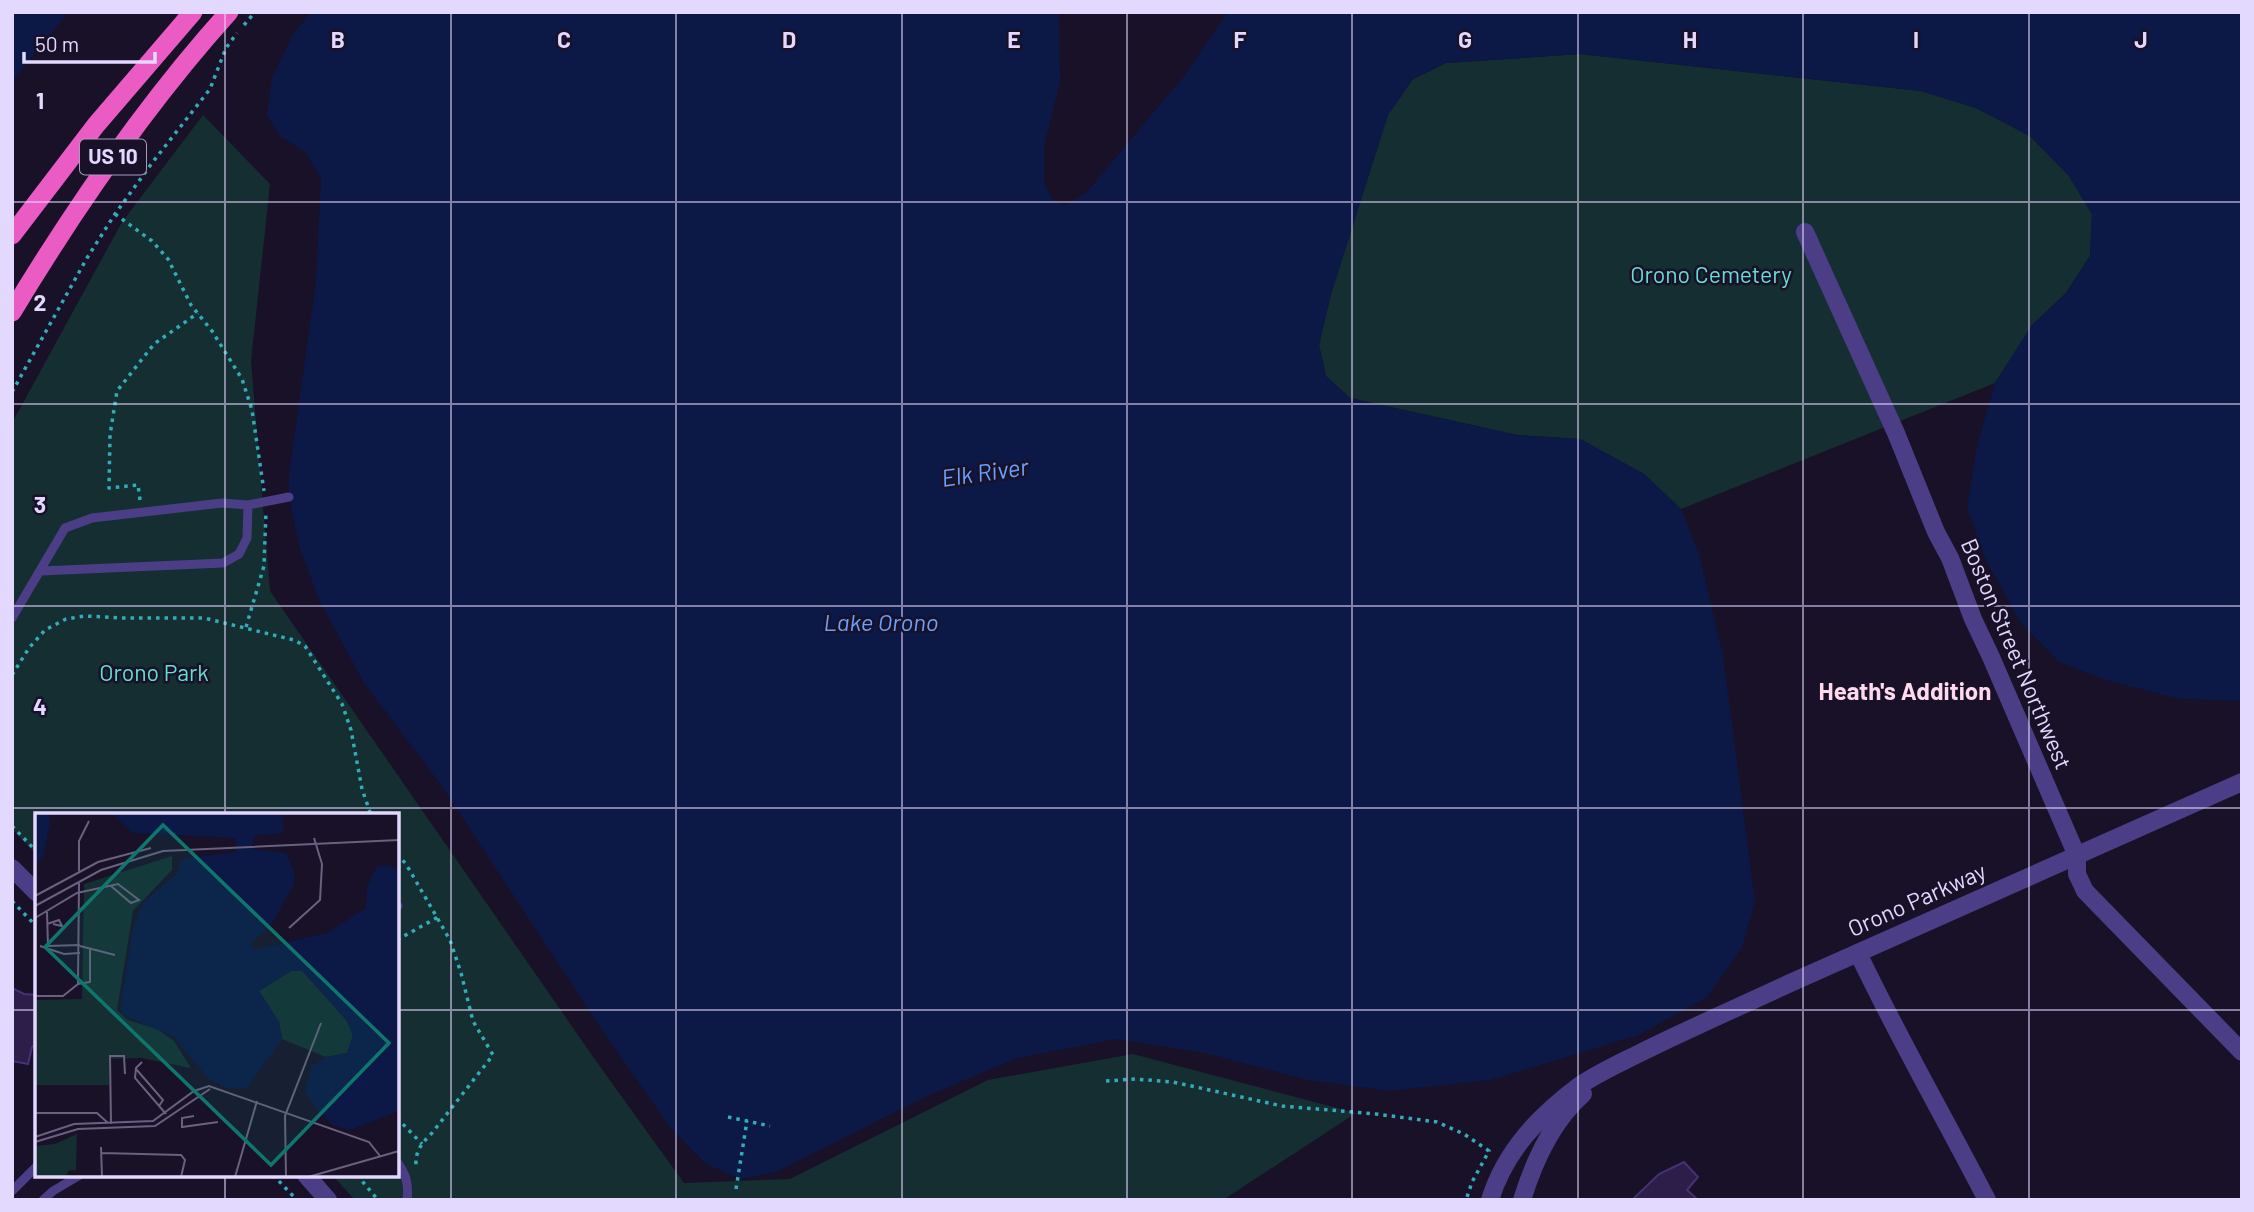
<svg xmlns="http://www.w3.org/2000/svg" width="2254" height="1212" viewBox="0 0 2254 1212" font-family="Barlow,sans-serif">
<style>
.green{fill:#142e32}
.water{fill:#0c1846}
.building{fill:#2d1d49;stroke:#483074;stroke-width:2}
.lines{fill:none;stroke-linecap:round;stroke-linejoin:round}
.path{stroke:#33abb8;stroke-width:3.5;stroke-dasharray:3.5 5;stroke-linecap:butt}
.service{stroke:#4b3d86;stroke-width:9}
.minor{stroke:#4b3d86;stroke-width:18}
.tertiary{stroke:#4b3d86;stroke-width:18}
.trunk{stroke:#ea5cc4;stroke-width:19}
.grid{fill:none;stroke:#e3d8fe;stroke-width:2;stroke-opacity:0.55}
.labels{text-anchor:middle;stroke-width:5;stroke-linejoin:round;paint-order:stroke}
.shield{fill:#181128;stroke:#a69cbe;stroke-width:2}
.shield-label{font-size:21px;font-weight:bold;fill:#e3d8fe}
.park-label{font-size:23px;fill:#65ded3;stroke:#181128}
.street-label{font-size:23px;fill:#e3d8fe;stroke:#181128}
.water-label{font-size:24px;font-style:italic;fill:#69a1fc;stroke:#181128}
.neighbourhood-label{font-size:24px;font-weight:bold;fill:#fedaec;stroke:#181128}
.inset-road{fill:none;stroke:#69617e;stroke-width:2}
.view{fill:#0f766e;fill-opacity:0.15;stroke:#0f766e;stroke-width:3.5}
.inset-edge{fill:none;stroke:#e3d8fe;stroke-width:3.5}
.grid-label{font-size:23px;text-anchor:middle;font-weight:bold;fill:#e3d8fe;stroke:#181128;stroke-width:5;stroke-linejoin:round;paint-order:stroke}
</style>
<rect width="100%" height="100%" fill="#181128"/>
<path class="green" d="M1580 54 1921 91 1976 108 2030 136 2069 176 2092 214 2090 256 2066 293 2032 325 1995 383 1681 509 1644 474 1580 439 1517 435 1350 398 1326 376 1319 345 1331 294 1388 114 1413 79 1446 63Z
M203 115 270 184 251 361 270 591 596 1061 684 1183 790 1179 988 1080 1133 1054 1356 1113 1223 1200H355L332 1175H397V815H37V855L12 829V423L122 222Z"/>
<path class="water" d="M12 12H69L12 81Z
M311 12H1059L1060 81 1044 145V182L1053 201 1066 205 1086 193 1184 76 1228 12H2242V701L2180 699 2109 681 2059 662 2020 622 1987 562 1967 508 1977 446 1995 383 2032 325 2066 293 2090 256 2092 214 2069 176 2030 136 1976 108 1921 91 1580 54 1446 63 1413 79 1388 115 1331 294 1319 345 1326 376 1350 398 1517 435 1580 439 1644 474 1681 509 1699 554 1723 655 1755 902 1742 948 1707 997 1639 1035 1491 1080 1389 1091 1308 1080 1205 1053 1116 1039 1018 1058 929 1095 776 1172 741 1179 706 1164 669 1126 604 1033 441 785 364 683 319 600 300 549 289 497V475L316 281 321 178 306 153 280 136 267 115 272 78 293 34Z"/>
<path class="building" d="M12 988 24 994 37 995V1043L32 1047 28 1064 12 1061Z
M1684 1162 1698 1177 1687 1190 1698 1200H1632L1659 1174Z"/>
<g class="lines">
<path class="path" d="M244 25 255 12
M115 214 152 241 168 259 191 305 212 331 242 379 252 410 264 491
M12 392 87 258 115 214 152 163 210 89 226 48 237 33
M140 500 138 485 109 488 110 435 117 391 154 344 198 313
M246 627 264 566 266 512
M12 675 29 648 45 630 66 619 85 616 124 618H204L294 640 305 646 342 704 351 730 362 789 371 815
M12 826 37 852
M397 854 406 864 450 940 461 973 473 1021 493 1055 432 1133C422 1143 415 1151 416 1166
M12 901 37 927
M397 940 438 917
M1106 1081 1135 1079 1173 1082 1282 1106 1376 1114 1437 1122 1464 1134 1489 1151 1472 1182 1466 1200
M728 1117 770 1126
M397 1118 422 1144
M273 1175 297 1200
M357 1175 378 1200
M736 1189 747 1121"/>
<path class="service" d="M248 505 289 497
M12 618 65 528 92 518 222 503 248 505 247 538 239 554 223 563 41 571
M397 907 398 906
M397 1162C406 1174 409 1184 407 1200
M12 1191 37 1166
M43 1200 53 1191 80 1175"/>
<path class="minor" d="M1805 232 1896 433 1936 532 1950 558 1973 619 1991 657 2077 856V874L2085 891 2242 1052
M12 868 37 893
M1858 953C1898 1037 1944 1117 1987 1200
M306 1175 328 1200"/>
<path class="tertiary" d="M1490 1200C1505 1151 1539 1116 1579 1086 1598 1073 1620 1063 1640 1053 1688 1029 1739 1007 1788 984 1939 916 2091 850 2242 782
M1522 1200C1534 1161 1552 1121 1583 1094"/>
<path class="trunk" d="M12 235 96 125 193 12
M12 312C76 206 146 104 229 12"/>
</g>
<path class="grid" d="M225 12V815M451 12V1200M676 12V1200M902 12V1200M1127 12V1200M1352 12V1200M1578 12V1200M1803 12V1200M2029 12V1200M12 202H2242M12 404H2242M12 606H2242M12 808H2242M12 1010H37M397 1010H2242M225 1175V1200"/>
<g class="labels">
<rect class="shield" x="80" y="139.5" width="66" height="35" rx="5"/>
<g class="shield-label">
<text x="113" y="164">US 10</text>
</g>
<g class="park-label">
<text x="1711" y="283">Orono Cemetery</text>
<text x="154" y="681">Orono Park</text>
</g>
<g class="street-label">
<text transform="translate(2016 654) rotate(67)" y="8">Boston Street Northwest</text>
<text transform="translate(1917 900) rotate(-24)" y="8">Orono Parkway</text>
</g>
<g class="water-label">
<text transform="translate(985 473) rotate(-8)" y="8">Elk River</text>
<text x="881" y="631">Lake Orono</text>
</g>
<g class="neighbourhood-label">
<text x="1905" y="700">Heath's Addition</text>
</g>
</g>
<g transform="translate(35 813)">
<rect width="364" height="364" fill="#181128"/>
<path d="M137 43V57L98 98 82 197 93 207 122 216 139 228 156 255 106 245 74 246V272H0V187L47 186 49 71ZM256 158H267L281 170 312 207 318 222 312 240 291 244 247 226 244 209 224 178ZM42 321 41 357 33 358 31 364H0V333L20 331Z" fill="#142e32"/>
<path d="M0 0H14L15 10 8 43 0 53ZM77 0H247L249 20 219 23 217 36 251 40 260 61 258 73 236 112 215 131 218 137 292 120 331 95 332 75 341 54 353 52 364 57V298L315 317 297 311 279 293 270 278 276 254 291 244 312 240 318 222 311 207 267 158H256L224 178 244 209 247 226 211 276 192 275 173 265 139 224 88 202 86 190 98 116 108 90 142 61 147 46 201 39V25L98 20Z" fill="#0c1846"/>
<path class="inset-road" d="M44 58V28L54 8M0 83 63 49 116 35M0 93 66 57 128 38 364 27M12 99 13 133 45 132M0 105 42 80 83 71 104 87 96 90 76 73M12 111 24 107 27 113 18 111M254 115 285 87 287 51 279 25M5 133 29 141 45 140M45 133 80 142M43 171 55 169V135M0 183H28L43 171 44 70M107 249 101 255 100 265 131 301M101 256 128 287 124 293M0 300H62L73 310M159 303 147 305V314L183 309M76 311 75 243H89L90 261M0 324 39 311 118 308 159 278 174 273 334 329 345 343M0 329 43 316 120 313 175 276M66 334 67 364M67 340 146 342 150 347 146 364M200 364 222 288M251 364 250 303 286 210M273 364 364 338"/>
<path class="view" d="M128 12 354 230 236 352 10 134Z"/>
<rect width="364" height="364" class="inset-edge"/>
</g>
<g class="grid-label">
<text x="338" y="48">B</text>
<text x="564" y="48">C</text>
<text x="789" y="48">D</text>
<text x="1014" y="48">E</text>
<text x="1240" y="48">F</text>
<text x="1465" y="48">G</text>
<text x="1690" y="48">H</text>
<text x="1916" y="48">I</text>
<text x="2141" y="48">J</text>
<text x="40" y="109">1</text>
<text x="40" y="311">2</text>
<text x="40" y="513">3</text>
<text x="40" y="715">4</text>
</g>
<rect width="2254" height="1212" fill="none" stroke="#e3d8fe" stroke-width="28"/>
<path d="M24 52v10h131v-10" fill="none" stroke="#e3d8fe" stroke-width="3.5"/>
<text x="35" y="52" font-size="21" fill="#e3d8fe" stroke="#181128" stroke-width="5" paint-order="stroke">50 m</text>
</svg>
